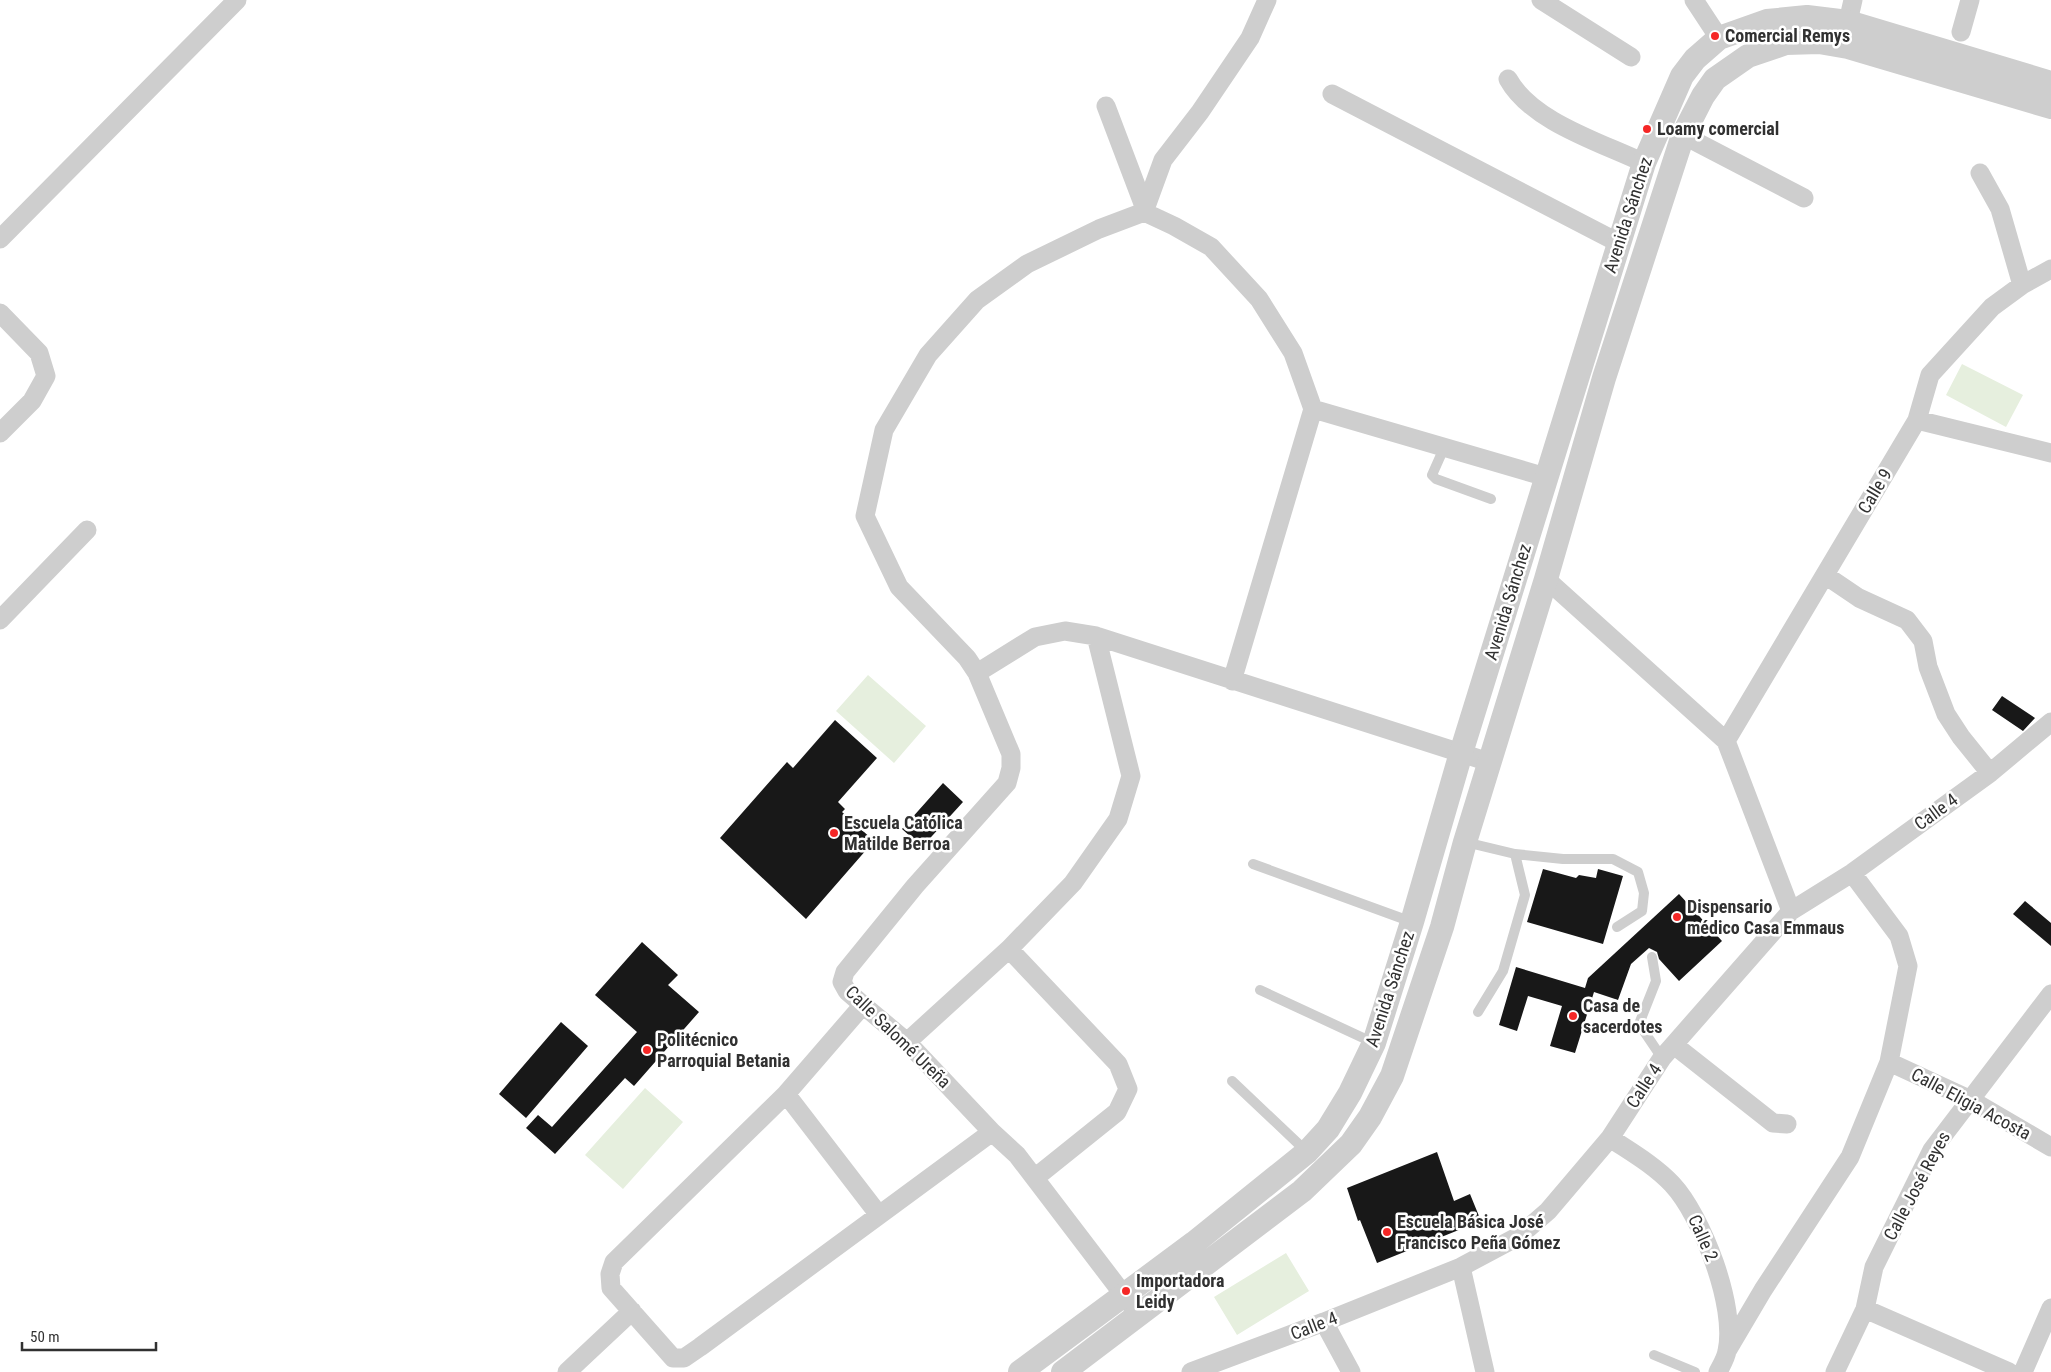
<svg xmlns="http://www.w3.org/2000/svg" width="2051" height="1372" viewBox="0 0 2051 1372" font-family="'Roboto Condensed',sans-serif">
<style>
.green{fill:#e6efde}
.building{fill:#181818}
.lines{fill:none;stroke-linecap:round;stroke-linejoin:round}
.service{stroke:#cecece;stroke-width:10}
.minor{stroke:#cecece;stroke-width:19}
.tertiary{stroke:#cecece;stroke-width:24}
.poi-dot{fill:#f52726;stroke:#fff;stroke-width:2}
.labels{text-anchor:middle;stroke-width:5;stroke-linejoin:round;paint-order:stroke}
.poi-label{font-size:18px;font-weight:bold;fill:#313131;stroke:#fff;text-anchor:start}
.street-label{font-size:18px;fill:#313131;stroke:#fff}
</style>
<rect width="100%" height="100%" fill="#fff"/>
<path class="green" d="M1962 364 2023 395 2006 427 1946 395Z
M868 675 926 726 894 763 836 711Z
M645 1088 683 1122 623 1189 585 1155Z
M1286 1253 1309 1291 1237 1335 1214 1297Z"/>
<path class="building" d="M2002 696 2035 718 2023 731 1992 710Z
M835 720 877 758 838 802 845 809 842 812 874 841 806 919 720 838 787 762 793 768Z
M943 783 963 802 922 847 902 829Z
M1543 869 1576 878 1579 875 1596 878 1598 869 1623 876 1603 944 1527 922Z
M1679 894 1722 941 1679 981 1659 959 1657 952 1649 948 1631 964 1618 1000 1594 992 1575 1053 1550 1046 1562 1006 1528 996 1517 1031 1499 1025 1516 967 1585 988 1588 978Z
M2025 901 2051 923V946L2013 914Z
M642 942 678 975 668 985 699 1012 634 1086 625 1078 555 1154 526 1128 538 1115 552 1127 637 1032 595 995Z
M561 1022 588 1046 526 1118 499 1094Z
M1437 1152 1454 1201 1470 1194 1481 1221 1377 1263 1360 1220 1358 1221 1347 1188Z"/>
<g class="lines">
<path class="service" d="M1444 448 1432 475 1436 479 1491 499
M1465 842 1515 854 1525 895 1503 971 1478 1012
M1515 854 1563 859H1613L1638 872 1644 893 1642 911 1617 927
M1253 864 1412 922
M1652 957 1656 981 1639 1024 1662 1058
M1260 990 1374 1043
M1232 1081 1307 1152
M1654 1355 1695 1372"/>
<path class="minor" d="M1541 0 1631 57
M1694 0 1719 38
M1961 32 1970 0
M1848 47V22L1853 0
M1508 79C1532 122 1600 142 1644 163
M1332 94 1619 243
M1106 106 1145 209
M1683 135 1804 198
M1980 173 2000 209 2022 285
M1144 212 1163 160 1200 112 1250 38 1267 0
M0 239 237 0
M0 313 39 353 46 376 32 401 0 433
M1313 409 1546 477
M1917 420 2051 453
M1825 575 1859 598 1907 620 1923 641 1928 667 1946 714 1961 737 1990 773
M1546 579 1726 741 1791 911
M0 620 87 530
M977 673 1035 637 1065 631 1096 636 1489 762
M1232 681 1313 409
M1726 741 1917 420 1930 375 1992 307 2022 285 2051 269
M1009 949 1118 1064 1128 1089 1117 1112 1036 1177
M863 1005 786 1094 879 1215
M907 1042 1009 949 1073 883 1118 819 1131 776 1096 636
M1674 1045 1773 1123 1787 1124
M1889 1062 1969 1099 2051 1147
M786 1094 614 1262 610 1274 611 1288 673 1358H684L700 1347 992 1132
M1610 1138C1631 1152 1654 1165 1672 1184 1702 1216 1737 1307 1727 1351 1726 1358 1721 1366 1718 1372
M1461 1267 1485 1372
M1865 1309 2009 1372
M1139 1315 1017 1155 992 1132 907 1042 863 1005 847 991 842 982 845 972 915 886 1007 783 1011 768V754L977 673 967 658 899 587 865 516 884 430 928 355 977 300 1027 264 1099 229 1144 212 1174 226 1211 247 1259 299 1293 353 1313 409
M1324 1322 1351 1372
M1727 1351 1763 1290 1850 1157 1889 1062 1908 966 1899 936 1852 873
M567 1372 632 1311
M1191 1372 1324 1322 1461 1267 1519 1236 1548 1211 1610 1138 1662 1058 1791 911 1852 873 1990 773 2051 722
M1835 1372 1865 1309 1874 1267 1932 1150 2051 994
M2023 1372 2051 1308"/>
<path class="tertiary" d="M1020 1372 1194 1243 1307 1152 1328 1129 1350 1093 1374 1043 1412 922 1461 753 1644 163 1682 76 1695 59 1719 38 1767 21 1807 17 1848 22 2051 83
M1063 1372 1302 1191 1351 1144 1370 1117 1392 1076 1442 927 1465 842 1546 579 1604 378 1683 135 1703 96 1715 79 1748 56 1786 43 1819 42 1848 47 2051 107"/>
</g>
<g class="poi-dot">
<circle cx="1715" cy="36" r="5"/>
<circle cx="1647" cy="129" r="5"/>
<circle cx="834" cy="833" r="5"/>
<circle cx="1677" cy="917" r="5"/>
<circle cx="1573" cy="1016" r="5"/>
<circle cx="647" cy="1050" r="5"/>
<circle cx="1387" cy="1232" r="5"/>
<circle cx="1126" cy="1291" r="5"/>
</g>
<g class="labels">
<g class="poi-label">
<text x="1725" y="42">Comercial Remys</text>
<text x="1657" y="135">Loamy comercial</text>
<text x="844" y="829">Escuela Católica<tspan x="844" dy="21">Matilde Berroa</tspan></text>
<text x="1687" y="913">Dispensario<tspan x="1687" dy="21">médico Casa Emmaus</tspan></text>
<text x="1583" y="1012">Casa de<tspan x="1583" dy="21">sacerdotes</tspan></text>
<text x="657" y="1046">Politécnico<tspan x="657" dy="21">Parroquial Betania</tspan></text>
<text x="1397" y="1228">Escuela Básica José<tspan x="1397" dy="21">Francisco Peña Gómez</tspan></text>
<text x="1136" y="1287">Importadora<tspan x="1136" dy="21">Leidy</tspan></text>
</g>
<g class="street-label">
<text transform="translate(1628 215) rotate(-72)" y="6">Avenida Sánchez</text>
<text transform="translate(1875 491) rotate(-59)" y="6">Calle 9</text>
<text transform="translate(1508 602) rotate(-73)" y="6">Avenida Sánchez</text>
<text transform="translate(1936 812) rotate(-36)" y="6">Calle 4</text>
<text transform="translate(1390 989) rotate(-72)" y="6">Avenida Sánchez</text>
<text transform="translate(898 1037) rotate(44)" y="6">Calle Salomé Ureña</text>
<text transform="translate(1644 1086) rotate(-57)" y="6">Calle 4</text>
<text transform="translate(1971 1104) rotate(28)" y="6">Calle Eligia Acosta</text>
<text transform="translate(1917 1186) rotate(-62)" y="6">Calle José Reyes</text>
<text transform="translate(1703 1238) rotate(66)" y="6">Calle 2</text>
<text transform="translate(1314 1326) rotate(-21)" y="6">Calle 4</text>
</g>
</g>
<path d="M22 1342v8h134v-8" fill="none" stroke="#313131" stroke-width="2.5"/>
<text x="30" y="1342" font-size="15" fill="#313131" stroke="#ffffff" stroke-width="4" paint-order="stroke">50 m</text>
</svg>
